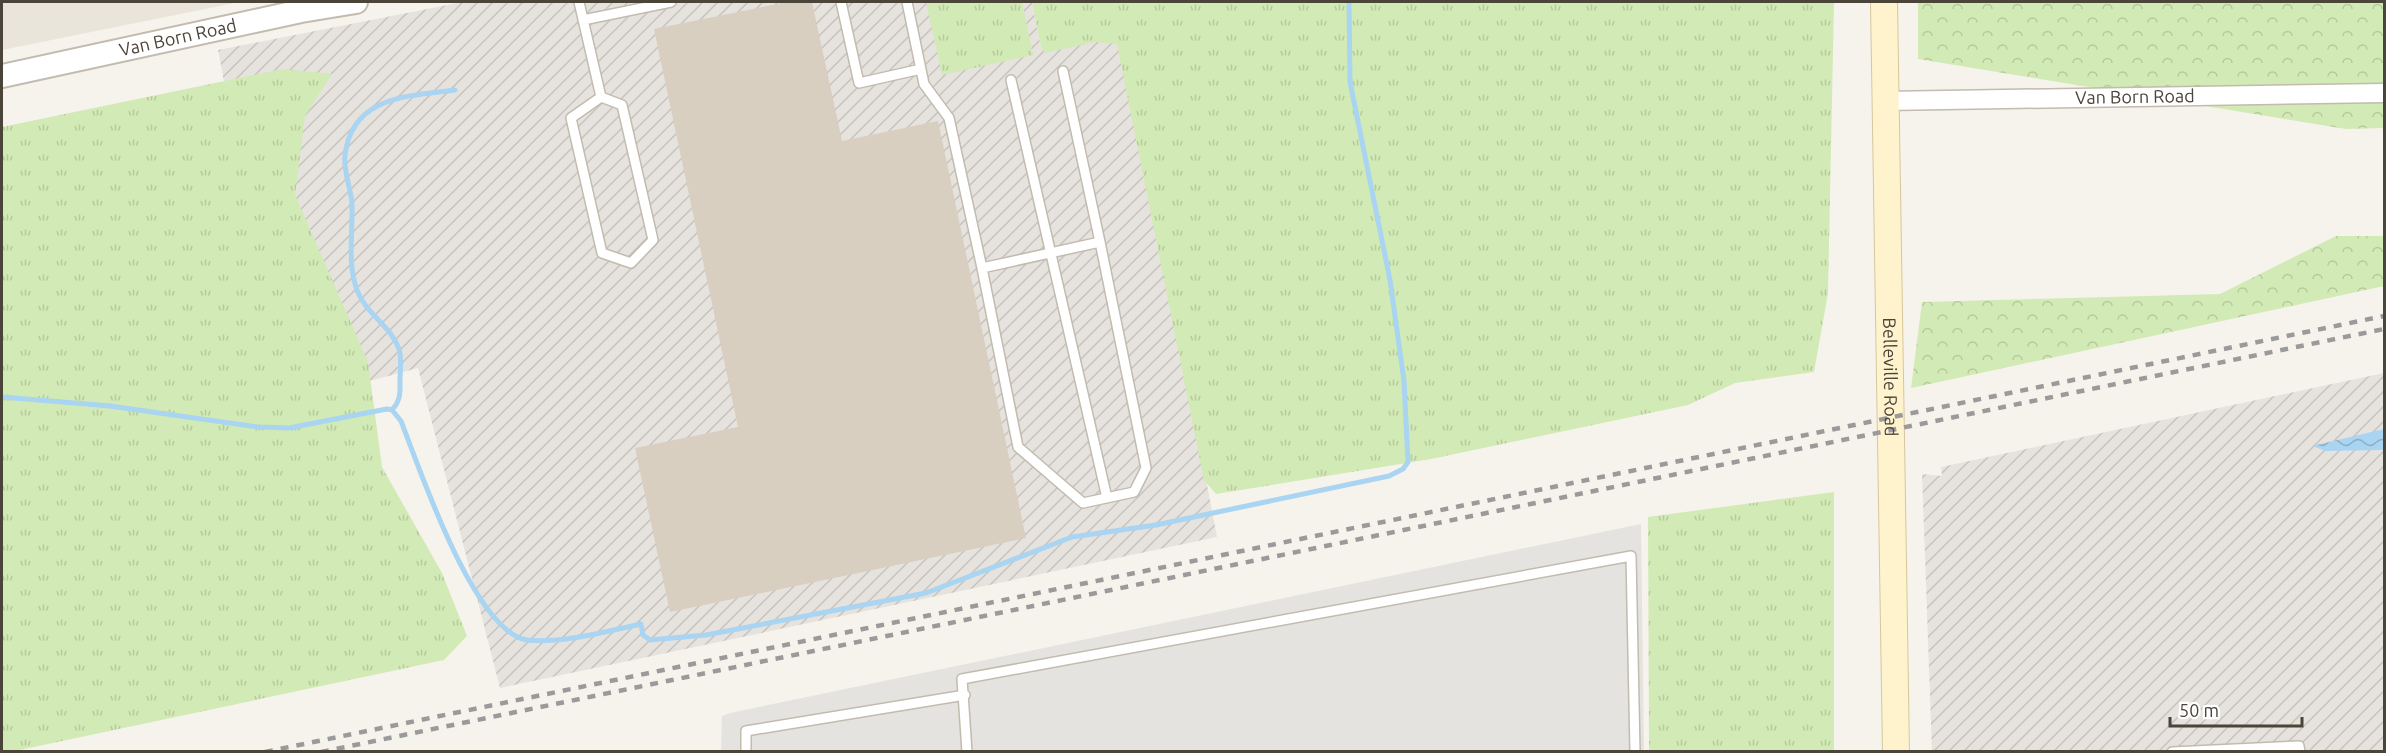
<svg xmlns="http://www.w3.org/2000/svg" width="2386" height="753" viewBox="0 0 2386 753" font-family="Ubuntu,sans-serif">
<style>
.residential{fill:#eae5da}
.industrial{fill:url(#industrial-furrows)}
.grass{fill:url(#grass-tufts)}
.forest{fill:url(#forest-crowns)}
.parking{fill:#e5e3e0}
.water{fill:url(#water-waves)}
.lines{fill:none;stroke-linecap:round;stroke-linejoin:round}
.stream{stroke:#a9d4f2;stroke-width:5}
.building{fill:#d8cfc1}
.service-casing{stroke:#c2bbae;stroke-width:12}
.minor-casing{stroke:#c2bbae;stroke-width:21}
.tertiary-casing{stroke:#c2bbae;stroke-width:26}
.secondary-casing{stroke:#d6c79b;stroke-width:28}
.service{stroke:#fff;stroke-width:9}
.minor{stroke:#fff;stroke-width:18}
.tertiary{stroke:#fff;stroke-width:22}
.secondary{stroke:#fff3cd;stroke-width:26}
.rail{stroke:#9a9a9a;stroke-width:4.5;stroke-dasharray:8 8;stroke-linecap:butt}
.labels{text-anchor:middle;stroke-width:4.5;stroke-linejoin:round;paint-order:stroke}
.street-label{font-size:18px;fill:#4b4439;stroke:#fff}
</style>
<defs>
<pattern id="industrial-furrows" width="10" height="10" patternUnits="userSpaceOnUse" patternTransform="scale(1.5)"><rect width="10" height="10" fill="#e6e2dd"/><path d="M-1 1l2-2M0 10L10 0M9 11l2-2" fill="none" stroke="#c7c3be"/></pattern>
<pattern id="grass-tufts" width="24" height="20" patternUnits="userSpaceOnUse" patternTransform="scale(1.5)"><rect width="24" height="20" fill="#d2eab5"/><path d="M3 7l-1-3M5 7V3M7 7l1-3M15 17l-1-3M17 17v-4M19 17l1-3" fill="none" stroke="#b6ca9c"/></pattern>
<pattern id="forest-crowns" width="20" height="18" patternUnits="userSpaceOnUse" patternTransform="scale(1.5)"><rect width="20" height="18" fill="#d2eab5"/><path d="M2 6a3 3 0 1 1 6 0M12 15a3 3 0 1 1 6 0" fill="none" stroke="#b6ca9c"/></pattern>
<pattern id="water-waves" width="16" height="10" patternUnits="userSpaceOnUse" patternTransform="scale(1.5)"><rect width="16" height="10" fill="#a9d4f2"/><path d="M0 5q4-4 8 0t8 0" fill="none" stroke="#8caec5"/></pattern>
</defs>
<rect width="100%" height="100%" fill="#f6f3ec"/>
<path class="residential" d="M2 2H240L2 50Z"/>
<path class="industrial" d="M463 2H1032L1041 47 1120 29 1217 537 500 688 418 368 285 404 218 50Z
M2384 373V751H1932L1922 474 1942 476 1941 467Z"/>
<path class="grass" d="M926 2H1022L1033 55 942 75Z
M1032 2H1834L1828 293 1814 372 1735 383 1688 405 1431 459 1216 494 1204 480 1117 44 1095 42 1045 53 1041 47Z
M283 69 332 74 305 116 295 195 368 362 382 467 442 573 467 636 444 660 15 751H2V127Z
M1834 492V751H1649L1648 517Z"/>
<path class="forest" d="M1918 2H2384V128L2346 129 1918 59Z
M2336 236H2384V286L1911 388 1922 302 2220 294Z"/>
<path class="parking" d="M1641 524 1644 751 721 752 722 716 730 713Z"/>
<path class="water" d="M2384 429V450L2326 451 2312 446Z"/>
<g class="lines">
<path class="stream" d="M2 397 110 406 258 427 289 428 387 409 392 410C401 400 400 393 400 381 400 371 402 358 399 349 391 326 365 313 357 290 347 264 353 231 352 204 351 188 343 171 345 155 352 96 408 96 455 90
M392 410 401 421C419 467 474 632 527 640 559 644 609 631 641 624L643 635 650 640 706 635 926 593 1072 537 1156 525 1389 476 1403 469 1408 462 1404 381 1390 280 1350 82 1349 2"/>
</g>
<path class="building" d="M787 2H812L842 141 938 121 1026 538 670 612 635 448 738 427 654 29Z"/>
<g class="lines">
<defs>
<path id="service" d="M579 2 601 97 622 105 653 240 631 263 602 253 571 118 601 97
M841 2 859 83 921 69
M907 2 924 84 949 118 982 268 1100 242 1063 71
M583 20 671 2
M1011 80 1107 498
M982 268 1018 447 1083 503 1134 492 1146 468 1100 242
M746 752V731L965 695
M967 752 962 679 1631 556 1635 752
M2172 752 2299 746 2300 752"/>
<g id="minor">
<path id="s1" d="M1885 101 2384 93"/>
</g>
<g id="tertiary">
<path id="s2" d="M2 76 301 11 356 2"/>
</g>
<g id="secondary">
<path id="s3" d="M1884 2 1896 752"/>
</g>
</defs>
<use href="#service" class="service-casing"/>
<use href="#minor" class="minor-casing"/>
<use href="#tertiary" class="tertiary-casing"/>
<use href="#secondary" class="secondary-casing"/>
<use href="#service" class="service"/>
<use href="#minor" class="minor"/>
<use href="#tertiary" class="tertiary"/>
<use href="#secondary" class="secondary"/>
<path class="rail" d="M265 752 2384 316
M321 752 2384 329"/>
</g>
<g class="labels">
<g class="street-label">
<text dy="6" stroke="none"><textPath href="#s2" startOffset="180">Van Born Road</textPath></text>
<text dy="6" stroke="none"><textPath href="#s1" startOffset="250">Van Born Road</textPath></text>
<text dy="6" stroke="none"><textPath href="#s3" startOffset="375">Belleville Road</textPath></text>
</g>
</g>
<rect width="2386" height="753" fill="none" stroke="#4b4439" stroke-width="6"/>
<path d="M2170 717v9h132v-9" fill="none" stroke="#4b4439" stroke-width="3"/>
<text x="2179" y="717" font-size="18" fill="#4b4439" stroke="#ffffff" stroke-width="4.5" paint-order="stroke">50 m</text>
</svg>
